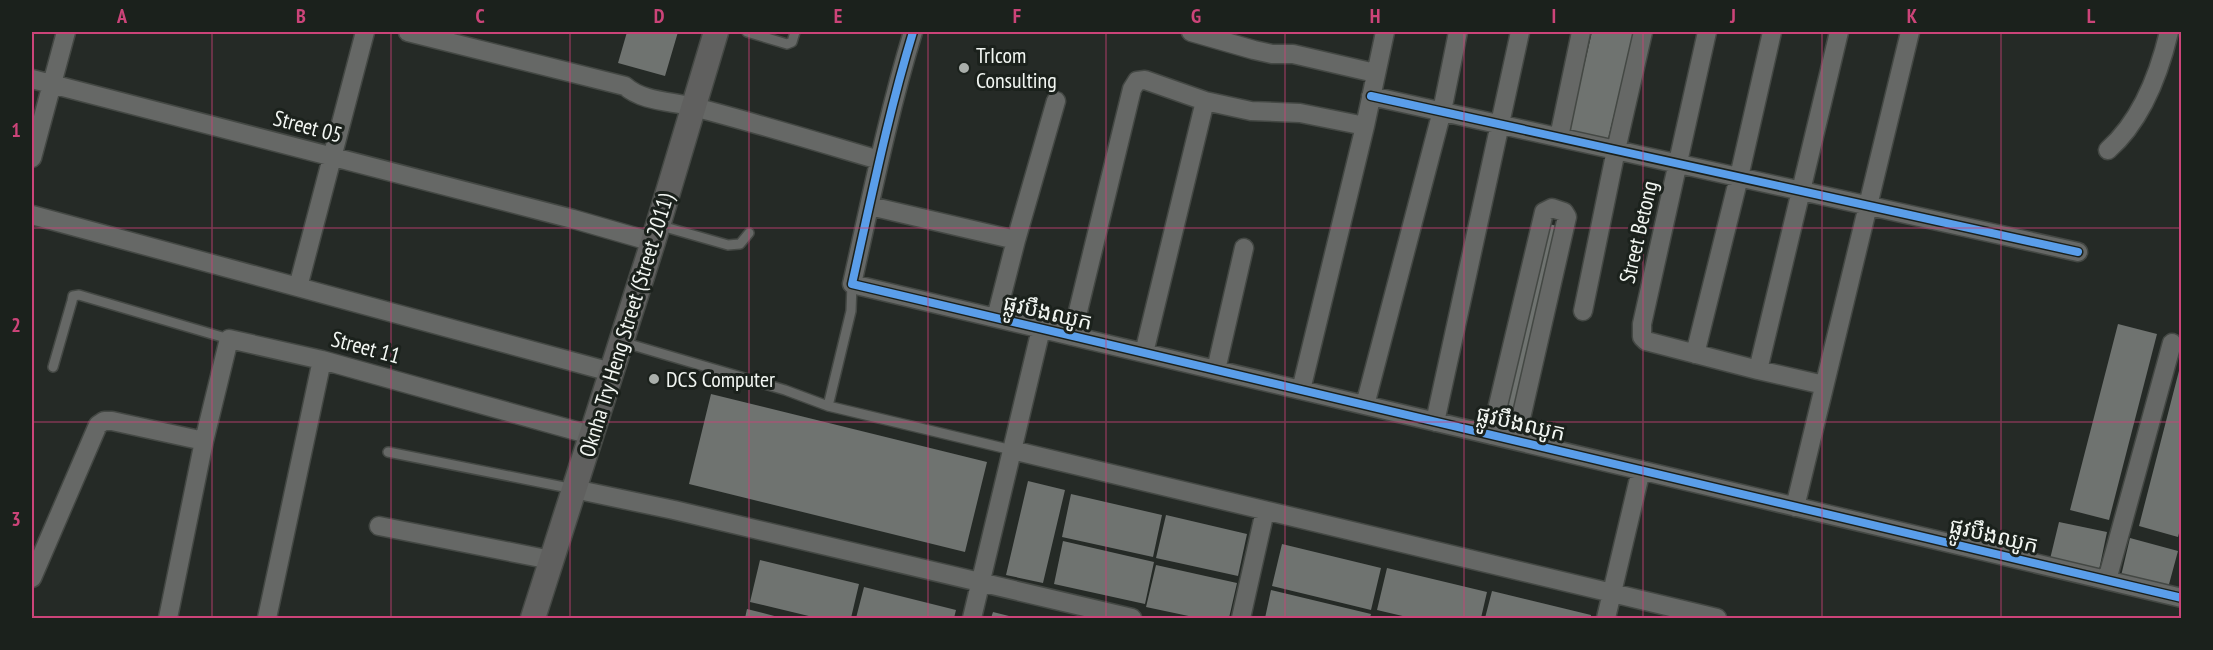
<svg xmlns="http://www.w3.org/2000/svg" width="2213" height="650" viewBox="0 0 2213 650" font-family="'PT Sans Narrow','Noto Sans Khmer',sans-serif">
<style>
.building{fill:#6f7370}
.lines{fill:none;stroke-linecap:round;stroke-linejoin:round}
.lane-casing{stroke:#444844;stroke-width:12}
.street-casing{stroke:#444844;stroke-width:21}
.secondary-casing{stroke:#444844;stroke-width:27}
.lane{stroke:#666866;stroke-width:9}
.street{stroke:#666866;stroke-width:18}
.secondary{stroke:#60605f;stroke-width:24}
.cycleway-casing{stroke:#1b211c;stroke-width:11}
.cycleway{stroke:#5a9eea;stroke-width:8}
.grid{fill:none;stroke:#cc4479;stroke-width:1.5;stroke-opacity:0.55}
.poi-dot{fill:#aaafab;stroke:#1b211c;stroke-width:2}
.labels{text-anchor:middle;stroke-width:6;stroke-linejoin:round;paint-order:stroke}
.poi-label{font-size:22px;fill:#f2f6f2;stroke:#1b211c;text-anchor:start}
.street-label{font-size:22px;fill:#f2f6f2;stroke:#1b211c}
.neatline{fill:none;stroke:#cc4479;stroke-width:2}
.grid-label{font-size:20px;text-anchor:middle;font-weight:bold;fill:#cc4479}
</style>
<rect width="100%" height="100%" fill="#252a26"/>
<path class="building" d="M627 32H678L665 76 618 63Z
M1592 32H1634L1608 139 1569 130Z
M1545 223 1561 227 1514 427 1498 423Z
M2118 324 2157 334 2109 520 2070 510Z
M2181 363 2182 522 2178 537 2139 526Z
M711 394 987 462 965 552 689 484Z
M1028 481 1065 490 1043 583 1006 575Z
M1071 494 1162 515 1153 557 1062 537Z
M1166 515 1247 534 1238 576 1156 558Z
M2059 522 2107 532 2099 570 2050 559Z
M2130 538 2178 551 2168 588 2121 576Z
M1063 541 1154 562 1145 604 1054 584Z
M1282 544 1381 568 1371 610 1272 586Z
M760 560 859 584 851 618H817L750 602Z
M1156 565 1237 583 1229 618H1198L1146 607Z
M1387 568 1487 592 1481 618H1411L1377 610Z
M864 587 956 610 954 618H856Z
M1271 590 1371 614 1370 618H1265Z
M1492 591 1591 615V618H1485Z
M747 609 782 618H745Z
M993 612 1017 618H991Z"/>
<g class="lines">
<defs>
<path id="lane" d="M747 32 787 44 792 42 795 32
M658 225 728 245 740 244 749 233
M622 342 785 390 828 406 1012 450
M53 367 72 301 73 296 79 295 229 339
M828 406 851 311 852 284
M388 452 574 489"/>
<path id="street" d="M408 32 625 86C643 102 672 101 694 107 756 123 818 142 879 160
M913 32C888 114 871 199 852 284L2182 598
M1191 32 1254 50 1272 54H1293L1375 73
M1707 32 1642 324V337L1646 341 1758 370 1824 385
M32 79 573 219 653 242
M1371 96 2078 252
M1559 137 1581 32
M2108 150C2142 120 2159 74 2169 32
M32 158 66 32
M870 206 1016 240
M32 215 611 372
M298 287 365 32
M1583 311 1616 150 1643 32
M996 318 1016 240 1056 101
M1072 336 1132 89 1137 81 1145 80 1205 101 1251 111 1300 113 1365 126
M1144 353 1205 101
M1695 354 1739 177 1772 32
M1216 370 1244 248
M1758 370 1839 32
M1301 390 1365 126 1385 32
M1365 405 1442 111 1458 32
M1435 422 1520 32
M1491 435 1544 212 1552 208 1564 212 1567 217 1516 440
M1012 450 1717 618
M574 489 674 510 1132 618
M1795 507 1910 32
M379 526 551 560
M32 578 98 425 104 421H112L204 441
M2107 580 2172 343
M168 618 204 441 229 339 322 360 591 435
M267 618 322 360
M972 618 1041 329
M1241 618 1265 511
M1606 618 1641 470"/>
<path id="secondary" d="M533 618 653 242 716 32"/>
</defs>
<use href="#lane" class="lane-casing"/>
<use href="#street" class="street-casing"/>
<use href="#secondary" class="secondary-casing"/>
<use href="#lane" class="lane"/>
<use href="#street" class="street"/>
<use href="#secondary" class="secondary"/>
<defs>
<path id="cycleway" d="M913 32C888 114 871 199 852 284L2182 598
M1371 96 2078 252"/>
</defs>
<use href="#cycleway" class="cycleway-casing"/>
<use href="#cycleway" class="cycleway"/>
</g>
<path class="grid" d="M212 32V618M391 32V618M570 32V618M749 32V618M928 32V618M1106 32V618M1285 32V618M1464 32V618M1643 32V618M1822 32V618M2001 32V618M32 228H2182M32 422H2182"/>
<g class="poi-dot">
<circle cx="964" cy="68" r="6"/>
<circle cx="654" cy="379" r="6"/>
</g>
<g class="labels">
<g class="poi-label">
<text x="976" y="63">TrIcom<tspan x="976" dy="25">Consulting</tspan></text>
<text x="666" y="387">DCS Computer</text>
</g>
<g class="street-label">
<text transform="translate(308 126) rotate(15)" y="8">Street 05</text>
<text transform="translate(1638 232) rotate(-77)" y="8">Street Betong</text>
<text transform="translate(1048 312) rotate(13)" y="8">ផ្លូវបឹងឈូក</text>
<text transform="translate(626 325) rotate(-73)" y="8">Oknha Try Heng Street (Street 2011)</text>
<text transform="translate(366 347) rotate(15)" y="8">Street 11</text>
<text transform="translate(1521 423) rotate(13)" y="8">ផ្លូវបឹងឈូក</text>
<text transform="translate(1994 535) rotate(13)" y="8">ផ្លូវបឹងឈូក</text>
</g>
</g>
<rect width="2213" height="650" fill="none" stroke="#1b211c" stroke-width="66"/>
<rect x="33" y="33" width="2147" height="584" class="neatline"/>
<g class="grid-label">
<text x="122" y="23">A</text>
<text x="301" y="23">B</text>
<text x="480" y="23">C</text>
<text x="659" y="23">D</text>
<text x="838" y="23">E</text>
<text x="1017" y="23">F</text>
<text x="1196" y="23">G</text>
<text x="1375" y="23">H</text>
<text x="1554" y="23">I</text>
<text x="1733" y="23">J</text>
<text x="1912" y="23">K</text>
<text x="2091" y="23">L</text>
<text x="16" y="137">1</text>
<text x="16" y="332">2</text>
<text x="16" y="526">3</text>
</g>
</svg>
